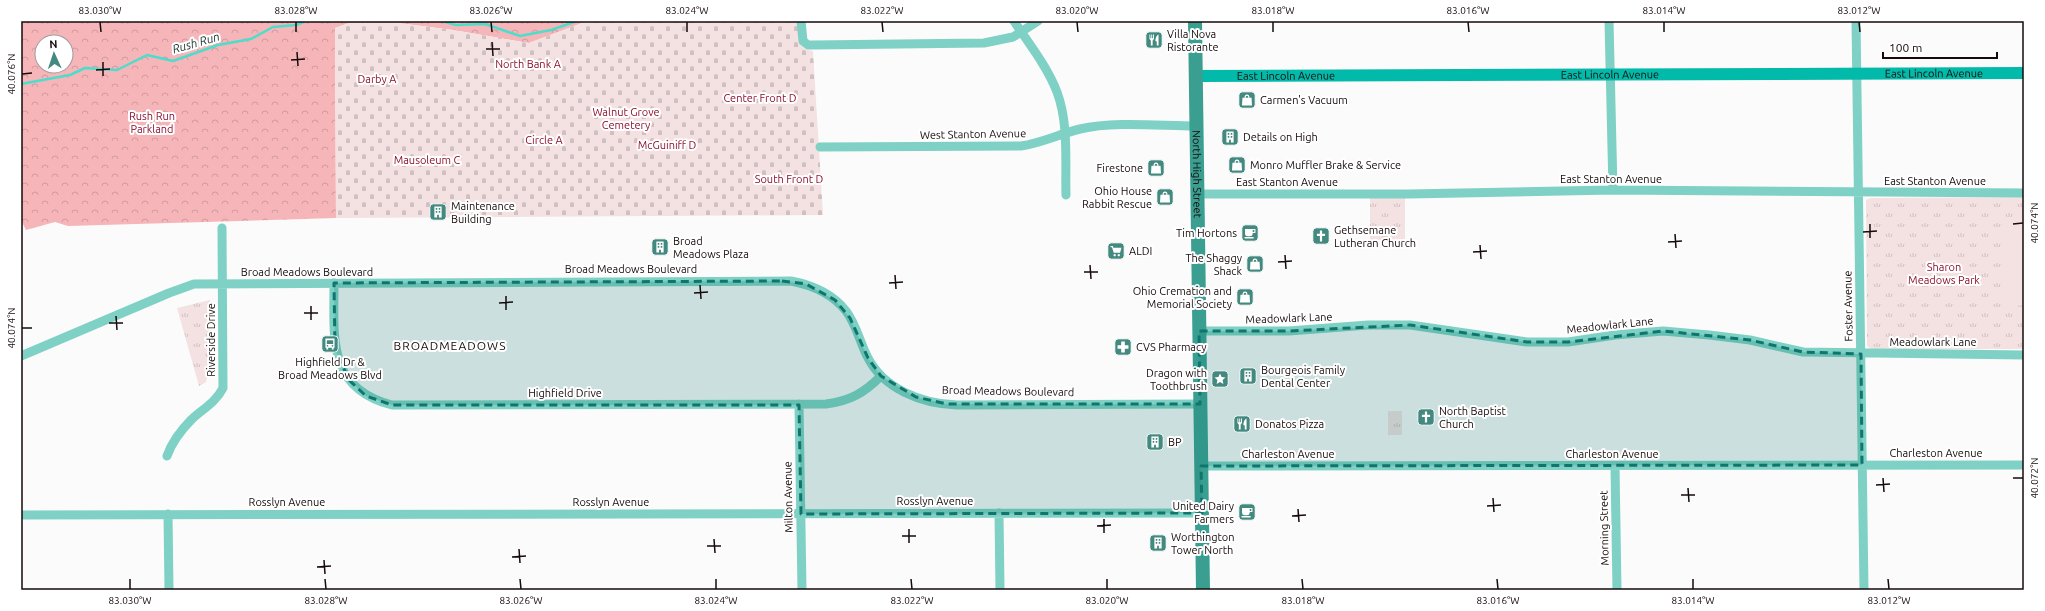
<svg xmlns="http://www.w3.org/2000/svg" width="2045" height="611" viewBox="0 0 2045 611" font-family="Ubuntu,sans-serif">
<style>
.grass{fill:url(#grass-tufts)}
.forest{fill:url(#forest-crowns);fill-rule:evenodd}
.cemetery{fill:url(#cemetery-stones)}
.pitch{fill:#f4e1e2}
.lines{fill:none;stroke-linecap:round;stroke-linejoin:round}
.stream{stroke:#4cddcb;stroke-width:2.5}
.street{stroke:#7ed1c4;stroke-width:9}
.secondary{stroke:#02baa9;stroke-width:12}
.primary{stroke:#3a9f91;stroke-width:14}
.marked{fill:#0f766e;fill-opacity:0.2;stroke:#0f766e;stroke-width:3;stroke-dasharray:8 5;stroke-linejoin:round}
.ticks{fill:none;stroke:#160a0b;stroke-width:1.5}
.labels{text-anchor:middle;stroke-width:4;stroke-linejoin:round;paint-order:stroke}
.poi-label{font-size:11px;fill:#160a0b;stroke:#fff;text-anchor:start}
.park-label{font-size:11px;fill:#8c102f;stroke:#fff}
.street-label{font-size:11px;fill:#160a0b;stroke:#fff}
.water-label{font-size:12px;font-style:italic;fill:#1c3430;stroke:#fff}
.neighbourhood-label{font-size:12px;letter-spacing:1px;fill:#160a0b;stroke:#fff}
.neatline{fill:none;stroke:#160a0b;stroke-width:1.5}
.ticks-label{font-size:10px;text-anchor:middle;fill:#160a0b}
</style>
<defs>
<pattern id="grass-tufts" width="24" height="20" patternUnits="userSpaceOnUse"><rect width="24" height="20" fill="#f4e1e2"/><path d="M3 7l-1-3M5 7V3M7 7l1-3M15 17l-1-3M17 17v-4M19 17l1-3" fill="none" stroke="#d0c0c1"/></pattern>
<pattern id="forest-crowns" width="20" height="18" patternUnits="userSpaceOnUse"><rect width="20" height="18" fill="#f5b5b9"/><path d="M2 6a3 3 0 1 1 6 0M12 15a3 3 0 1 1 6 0" fill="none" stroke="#d19a9e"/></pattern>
<pattern id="cemetery-stones" width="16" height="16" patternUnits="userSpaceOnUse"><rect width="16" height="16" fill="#f4e1e2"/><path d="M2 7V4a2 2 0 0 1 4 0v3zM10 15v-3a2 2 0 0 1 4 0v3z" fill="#d0c0c1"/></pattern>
</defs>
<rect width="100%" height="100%" fill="#fbfbfb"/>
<path class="grass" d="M1370 196H1405V240H1370Z
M2024 197V349H1871L1867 346 1866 200 1871 198Z
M210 300 211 363 206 382 199 386 177 308Z
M1388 411H1402V435H1388Z"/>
<path class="forest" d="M21 21H583L580 24 529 43 453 30 398 23H349L335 28 336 218 68 226 55 222 26 230 21 220ZM42 42H66V66H42Z"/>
<path class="cemetery" d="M583 21H798C799 36 795 49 813 51L823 215 336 218 335 28 349 23H398L453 30 529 43 579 24Z"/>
<path class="pitch" d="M2009 219H2024V305L2001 307 2004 223Z"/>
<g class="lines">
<path class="stream" d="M322 21H330
M442 21 456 25 485 24 520 36 551 30 577 21
M21 84 70 75 85 68 117 70 147 55 173 61 218 45 251 39 273 27 296 25 306 21"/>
<path class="street" d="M801 21 803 41 808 45H813L984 43 1013 37 1038 21
M1014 21C1029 44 1047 66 1057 92 1069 124 1065 162 1066 195
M1609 21 1613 190
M1856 21 1864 590
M820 147 1021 146C1042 143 1059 134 1080 129 1115 121 1160 126 1196 126
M1197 194H1409L1613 190 2024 193
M334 283C334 339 327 388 392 405L826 404C850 401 864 393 881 376
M1199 331H1289L1368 325H1410L1527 342H1568L1615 335 1663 331 1709 335 1750 340 1803 352 2024 355
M21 356 169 293 194 284 791 281C812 285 832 293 846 311 856 324 860 342 867 356 883 389 922 404 957 405L1200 404
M799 404 802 590
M167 456C172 442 181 430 192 419 203 409 216 402 223 388L222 228
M1201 466 2024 465
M1615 466 1617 590
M999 513 1000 590
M168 514 169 590
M21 515 1202 513"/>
<path class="secondary" id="s1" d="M1196 76 2024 73"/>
<path class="primary" id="s2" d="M1195 21 1203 590"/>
</g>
<path class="marked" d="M782 281 806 284 835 300 850 318 868 358 881 376 916 397 947 404H1200L1199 331H1289L1410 325 1527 342H1568L1663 331 1750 340 1803 352 1861 354 1862 465 1201 466 1202 513 801 514 799 405H392L366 396 349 380 335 349 334 283Z"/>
<path class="ticks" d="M100 22 101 32M296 22V32M491 22 492 32M687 22V32M882 22 883 32M1077 22 1078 32M1273 22V32M1468 22 1469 32M1664 22V32M1859 22 1860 32M492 42 493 56M486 49H500M297 52 298 66M291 60 305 59M103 62V76M96 70 110 69M22 74 32 73M1870 224V238M2013 224 2023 223M1863 232 1877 231M1675 234 1676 248M1668 242 1682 241M1480 245 1481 259M1473 252 1487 251M1285 255 1286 269M1278 262 1292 261M1090 265 1091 279M1084 272H1098M895 275 896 289M889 283 903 282M700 285 701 299M694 293 708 292M506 296V310M499 303 513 302M311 306V320M304 313H318M116 316 117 330M109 323H123M22 328H32M1883 478 1884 492M2013 478H2023M1876 485 1890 484M1688 488 1689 502M1681 495H1695M1493 498 1494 512M1487 506 1501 505M1298 509 1299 522M1292 516 1306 515M1104 519V533M1097 526 1111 525M909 529V543M902 536H916M714 539 715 553M707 546H721M519 549 520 563M512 557 526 556M324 560 325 574M317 567 331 566M130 579V589M325 579 326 589M520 579 521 589M716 579V589M911 579 912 589M1107 579V589M1302 579 1303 589M1497 579 1498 589M1693 579V589M1888 579 1889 589"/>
<defs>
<symbol id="restaurant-square" viewBox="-11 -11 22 22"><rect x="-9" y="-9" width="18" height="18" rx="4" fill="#44897f" stroke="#fff"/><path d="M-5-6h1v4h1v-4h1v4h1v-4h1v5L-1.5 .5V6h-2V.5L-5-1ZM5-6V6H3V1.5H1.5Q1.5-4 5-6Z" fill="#fff"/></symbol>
<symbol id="shop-square" viewBox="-11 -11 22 22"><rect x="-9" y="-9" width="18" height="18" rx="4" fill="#44897f" stroke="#fff"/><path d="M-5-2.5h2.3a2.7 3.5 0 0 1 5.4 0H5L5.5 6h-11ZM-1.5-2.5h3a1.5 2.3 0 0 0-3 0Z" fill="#fff"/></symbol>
<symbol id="building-square" viewBox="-11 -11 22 22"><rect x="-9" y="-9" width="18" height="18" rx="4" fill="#44897f" stroke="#fff"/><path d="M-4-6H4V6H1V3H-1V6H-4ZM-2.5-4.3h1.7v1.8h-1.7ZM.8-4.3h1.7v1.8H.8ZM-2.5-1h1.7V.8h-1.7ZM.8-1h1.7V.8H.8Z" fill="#fff"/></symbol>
<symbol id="cafe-square" viewBox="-11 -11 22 22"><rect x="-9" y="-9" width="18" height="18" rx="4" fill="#44897f" stroke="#fff"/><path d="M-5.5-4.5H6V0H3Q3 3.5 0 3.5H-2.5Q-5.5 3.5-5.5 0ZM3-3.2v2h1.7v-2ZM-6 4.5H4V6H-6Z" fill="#fff"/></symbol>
<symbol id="church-square" viewBox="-11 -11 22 22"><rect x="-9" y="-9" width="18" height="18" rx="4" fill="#44897f" stroke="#fff"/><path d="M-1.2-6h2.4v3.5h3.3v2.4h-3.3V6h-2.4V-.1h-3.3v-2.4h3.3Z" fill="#fff"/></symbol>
<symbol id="supermarket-square" viewBox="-11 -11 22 22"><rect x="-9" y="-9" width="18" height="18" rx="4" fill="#44897f" stroke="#fff"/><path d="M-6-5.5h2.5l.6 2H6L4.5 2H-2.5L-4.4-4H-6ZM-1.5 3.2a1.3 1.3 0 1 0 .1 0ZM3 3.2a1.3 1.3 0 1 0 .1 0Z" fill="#fff"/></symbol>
<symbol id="bus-square" viewBox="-11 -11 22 22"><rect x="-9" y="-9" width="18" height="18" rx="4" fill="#44897f" stroke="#fff"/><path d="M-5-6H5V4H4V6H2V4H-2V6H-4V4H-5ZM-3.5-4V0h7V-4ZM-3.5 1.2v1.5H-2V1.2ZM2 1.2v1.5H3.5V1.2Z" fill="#fff"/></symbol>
<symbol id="pharmacy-square" viewBox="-11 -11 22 22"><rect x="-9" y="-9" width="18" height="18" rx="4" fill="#44897f" stroke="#fff"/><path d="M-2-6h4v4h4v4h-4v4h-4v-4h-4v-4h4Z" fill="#fff"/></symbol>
<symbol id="sight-square" viewBox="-11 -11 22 22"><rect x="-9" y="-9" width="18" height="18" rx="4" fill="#44897f" stroke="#fff"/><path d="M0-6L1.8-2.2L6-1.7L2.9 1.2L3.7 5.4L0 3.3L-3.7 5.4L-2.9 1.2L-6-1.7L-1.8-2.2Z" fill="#fff"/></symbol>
</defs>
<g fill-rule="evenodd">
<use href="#restaurant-square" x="1144" y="30" width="20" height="20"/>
<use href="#shop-square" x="1237" y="90" width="20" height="20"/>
<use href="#building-square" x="1220" y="127" width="20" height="20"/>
<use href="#shop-square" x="1227" y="155" width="20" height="20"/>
<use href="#shop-square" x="1146" y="158" width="20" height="20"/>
<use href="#shop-square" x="1155" y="187" width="20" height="20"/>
<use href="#building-square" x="428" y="202" width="20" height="20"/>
<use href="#cafe-square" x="1240" y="223" width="20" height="20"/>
<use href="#church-square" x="1311" y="226" width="20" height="20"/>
<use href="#building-square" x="650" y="237" width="20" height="20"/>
<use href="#supermarket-square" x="1106" y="241" width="20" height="20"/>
<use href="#shop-square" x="1245" y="254" width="20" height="20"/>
<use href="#shop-square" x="1235" y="287" width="20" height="20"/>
<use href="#bus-square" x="320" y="334" width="20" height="20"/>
<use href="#pharmacy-square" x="1113" y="337" width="20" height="20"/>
<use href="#building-square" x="1238" y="366" width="20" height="20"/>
<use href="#sight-square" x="1210" y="369" width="20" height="20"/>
<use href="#church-square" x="1416" y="407" width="20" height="20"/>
<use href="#restaurant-square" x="1232" y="414" width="20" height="20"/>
<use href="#building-square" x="1145" y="432" width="20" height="20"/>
<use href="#cafe-square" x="1237" y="502" width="20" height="20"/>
<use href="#building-square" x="1148" y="533" width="20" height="20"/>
</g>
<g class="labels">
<g class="poi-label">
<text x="1167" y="38">Villa Nova<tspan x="1167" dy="13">Ristorante</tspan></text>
<text x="1260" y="104">Carmen's Vacuum</text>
<text x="1243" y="141">Details on High</text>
<text x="1250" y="169">Monro Muffler Brake &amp; Service</text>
<text x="1143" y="172" text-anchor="end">Firestone</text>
<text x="1152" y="195" text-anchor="end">Ohio House<tspan x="1152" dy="13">Rabbit Rescue</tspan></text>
<text x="451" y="210">Maintenance<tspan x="451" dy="13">Building</tspan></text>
<text x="1334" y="234">Gethsemane<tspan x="1334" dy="13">Lutheran Church</tspan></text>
<text x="1237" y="237" text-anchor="end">Tim Hortons</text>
<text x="673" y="245">Broad<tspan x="673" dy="13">Meadows Plaza</tspan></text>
<text x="1129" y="255">ALDI</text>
<text x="1242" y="262" text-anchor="end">The Shaggy<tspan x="1242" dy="13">Shack</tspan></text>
<text x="1232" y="295" text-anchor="end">Ohio Cremation and<tspan x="1232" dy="13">Memorial Society</tspan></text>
<text x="1136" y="351">CVS Pharmacy</text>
<text x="330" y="366" text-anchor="middle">Highfield Dr &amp;<tspan x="330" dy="13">Broad Meadows Blvd</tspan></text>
<text x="1261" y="374">Bourgeois Family<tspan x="1261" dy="13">Dental Center</tspan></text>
<text x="1207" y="377" text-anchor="end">Dragon with<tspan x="1207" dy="13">Toothbrush</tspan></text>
<text x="1439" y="415">North Baptist<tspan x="1439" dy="13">Church</tspan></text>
<text x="1255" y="428">Donatos Pizza</text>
<text x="1168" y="446">BP</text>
<text x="1234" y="510" text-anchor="end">United Dairy<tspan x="1234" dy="13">Farmers</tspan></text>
<text x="1171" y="541">Worthington<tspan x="1171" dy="13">Tower North</tspan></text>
</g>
<g class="park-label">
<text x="528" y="68">North Bank A</text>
<text x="377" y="83">Darby A</text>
<text x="760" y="102">Center Front D</text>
<text x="626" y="116">Walnut Grove<tspan x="626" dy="13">Cemetery</tspan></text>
<text x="152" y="120">Rush Run<tspan x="152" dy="13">Parkland</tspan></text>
<text x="544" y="144">Circle A</text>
<text x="667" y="149">McGuiniff D</text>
<text x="427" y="164">Mausoleum C</text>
<text x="789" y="183">South Front D</text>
<text x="1944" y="271">Sharon<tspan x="1944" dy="13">Meadows Park</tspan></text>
</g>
<g class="street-label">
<text dy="4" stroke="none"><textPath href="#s1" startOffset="738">East Lincoln Avenue</textPath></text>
<text dy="4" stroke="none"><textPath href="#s1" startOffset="414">East Lincoln Avenue</textPath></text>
<text dy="4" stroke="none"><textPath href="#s1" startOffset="90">East Lincoln Avenue</textPath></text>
<text transform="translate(973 134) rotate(-1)" y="4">West Stanton Avenue</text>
<text dy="4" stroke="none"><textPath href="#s2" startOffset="153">North High Street</textPath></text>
<text x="1611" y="183">East Stanton Avenue</text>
<text x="1935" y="185">East Stanton Avenue</text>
<text x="1287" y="186">East Stanton Avenue</text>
<text x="631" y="273">Broad Meadows Boulevard</text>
<text x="307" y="276">Broad Meadows Boulevard</text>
<text transform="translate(1848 306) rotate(-91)" y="4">Foster Avenue</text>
<text transform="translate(1289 318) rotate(-2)" y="4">Meadowlark Lane</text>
<text transform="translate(1610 325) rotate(-6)" y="4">Meadowlark Lane</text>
<text transform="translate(211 340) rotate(-90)" y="4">Riverside Drive</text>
<text x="1933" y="346">Meadowlark Lane</text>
<text transform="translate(1008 391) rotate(1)" y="4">Broad Meadows Boulevard</text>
<text x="565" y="397">Highfield Drive</text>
<text x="1936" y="457">Charleston Avenue</text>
<text x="1288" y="458">Charleston Avenue</text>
<text x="1612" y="458">Charleston Avenue</text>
<text transform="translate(788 497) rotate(-91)" y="4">Milton Avenue</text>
<text x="935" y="505">Rosslyn Avenue</text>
<text x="287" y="506">Rosslyn Avenue</text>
<text x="611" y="506">Rosslyn Avenue</text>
<text transform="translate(1604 528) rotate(-91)" y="4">Morning Street</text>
</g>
<g class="water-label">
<text transform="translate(196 43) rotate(-16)" y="4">Rush Run</text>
</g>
<g class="neighbourhood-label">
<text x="450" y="350">BROADMEADOWS</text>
</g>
</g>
<rect width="2045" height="611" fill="none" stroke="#ffffff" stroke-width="44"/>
<g transform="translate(54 54) rotate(357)"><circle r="19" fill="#ffffff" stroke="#a29d9d"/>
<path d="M0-3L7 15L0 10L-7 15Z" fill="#44897f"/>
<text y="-6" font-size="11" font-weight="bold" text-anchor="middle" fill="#160a0b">N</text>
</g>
<path d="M1883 52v6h114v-6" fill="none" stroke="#160a0b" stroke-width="2"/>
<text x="1889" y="52" font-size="12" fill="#160a0b" stroke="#ffffff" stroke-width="3" paint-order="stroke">100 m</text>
<rect x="22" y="22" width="2001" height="567" class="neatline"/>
<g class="ticks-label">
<text x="100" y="14">83.030°W</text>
<text x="296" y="14">83.028°W</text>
<text x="491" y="14">83.026°W</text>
<text x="687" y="14">83.024°W</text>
<text x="882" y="14">83.022°W</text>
<text x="1077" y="14">83.020°W</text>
<text x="1273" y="14">83.018°W</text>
<text x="1468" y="14">83.016°W</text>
<text x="1664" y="14">83.014°W</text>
<text x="1859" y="14">83.012°W</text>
<text transform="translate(11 74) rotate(-90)" y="4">40.076°N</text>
<text transform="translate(2034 223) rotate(-90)" y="4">40.074°N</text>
<text transform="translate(11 328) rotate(-90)" y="4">40.074°N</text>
<text transform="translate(2034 478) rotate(-90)" y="4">40.072°N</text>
<text x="130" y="604">83.030°W</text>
<text x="326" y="604">83.028°W</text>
<text x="521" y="604">83.026°W</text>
<text x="716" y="604">83.024°W</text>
<text x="912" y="604">83.022°W</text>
<text x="1107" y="604">83.020°W</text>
<text x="1303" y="604">83.018°W</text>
<text x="1498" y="604">83.016°W</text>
<text x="1693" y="604">83.014°W</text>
<text x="1889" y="604">83.012°W</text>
</g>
</svg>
